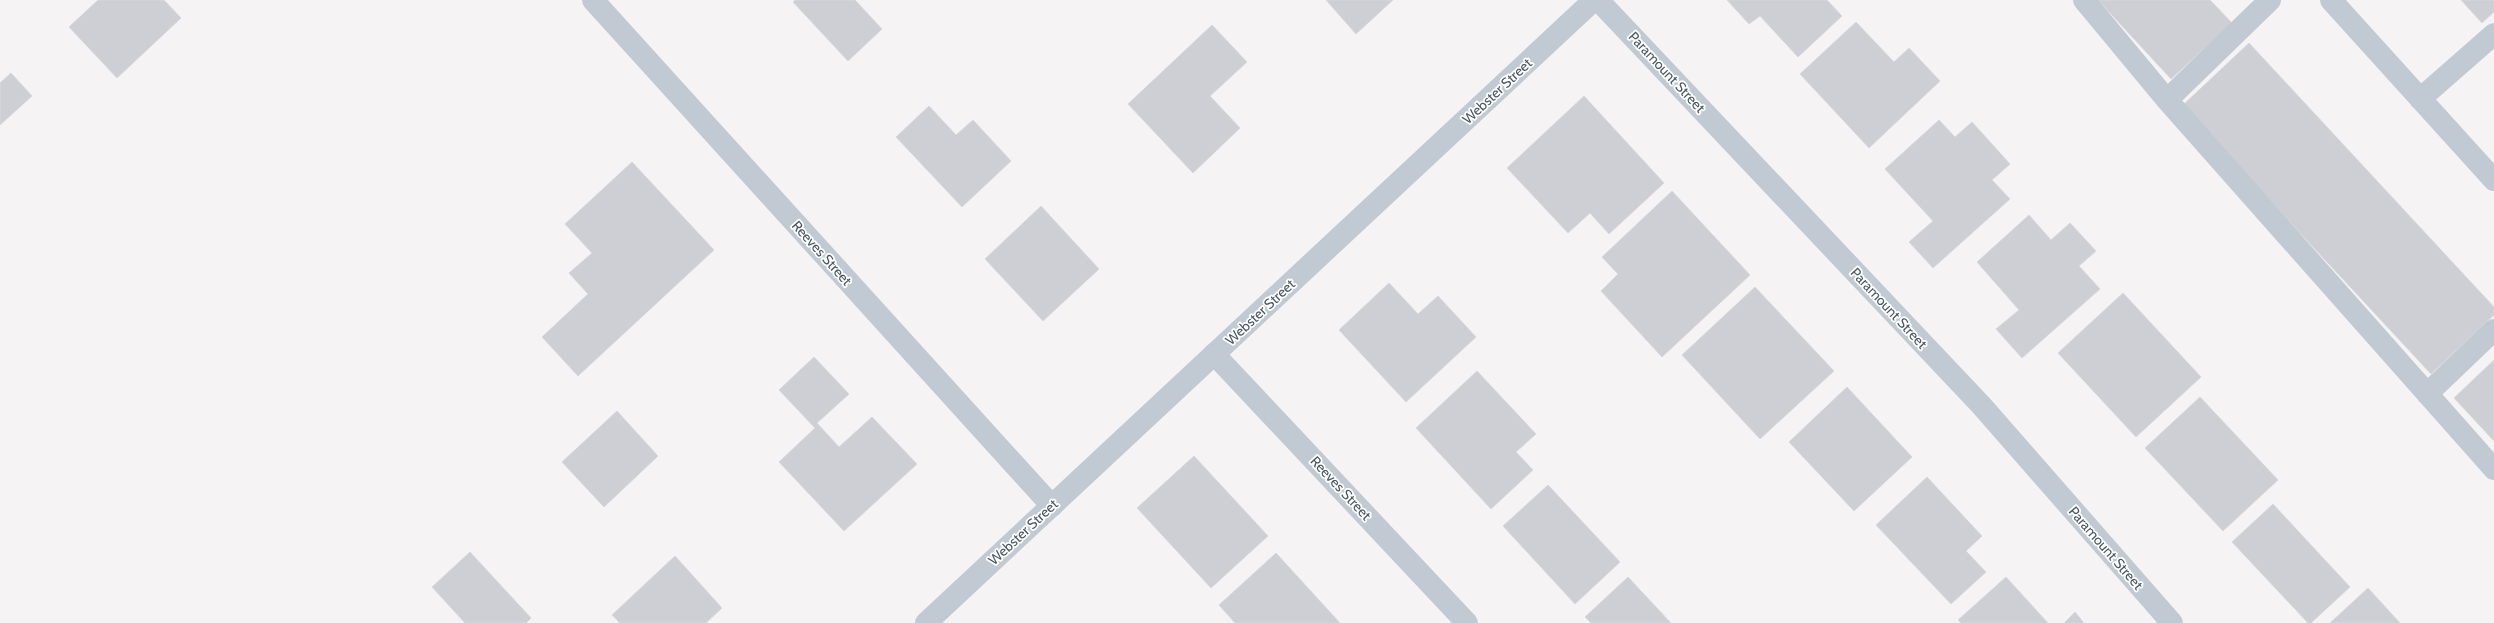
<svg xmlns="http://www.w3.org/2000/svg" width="2494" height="623" viewBox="0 0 2494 623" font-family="Cabin,sans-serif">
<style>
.building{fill:#cdcfd5;stroke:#d7d9de}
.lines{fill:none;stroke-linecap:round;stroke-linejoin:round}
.service{stroke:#c1cad2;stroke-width:22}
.minor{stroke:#c1cad2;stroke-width:22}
.tertiary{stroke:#c1cad2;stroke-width:22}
.labels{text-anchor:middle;stroke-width:3.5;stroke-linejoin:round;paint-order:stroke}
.street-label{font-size:14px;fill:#4a5661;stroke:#fff}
</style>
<rect width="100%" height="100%" fill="#f5f3f3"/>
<path class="building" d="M98 0H164L181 18 117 78 69 27Z
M795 0H855L882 29 848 61 793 2Z
M1326 0H1393L1356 34Z
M1727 0H1827L1842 16 1798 57 1760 16 1749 24Z
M2098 0H2210L2232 23 2171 79Z
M2461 0H2494V12L2482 23Z
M1856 22 1894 62 1909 48 1940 81 1869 148 1800 74Z
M1212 25 1247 62 1210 96 1240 128 1193 173 1128 104Z
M2249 43 2494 307V315L2431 374 2182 106Z
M11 73 32 96 0 125V83Z
M1584 96 1664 183 1609 234 1590 213 1568 233 1507 168Z
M929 106 956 135 973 120 1011 161 962 207 896 137Z
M1939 120 1955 137 1972 122 2010 164 1992 180 2010 199 1933 268 1909 242 1933 221 1885 169Z
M632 162 714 250 578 376 542 337 588 294 569 273 592 253 565 224Z
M1672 191 1750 275 1662 357 1601 291 1618 274 1602 257Z
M1041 206 1099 269 1043 321 985 259Z
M2029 215 2051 240 2070 223 2096 251 2079 266 2100 289 2022 358 1996 329 2019 310 1977 262Z
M1389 283 1418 314 1438 296 1476 337 1406 402 1339 330Z
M1755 287 1834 371 1760 439 1682 355Z
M2123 293 2201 377 2136 437 2058 353Z
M814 357 849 394 817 423 839 447 872 417 917 464 844 531 779 462 815 428 779 390Z
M2494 360V441L2454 398Z
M1477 371 1536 434 1516 452 1533 470 1491 509 1416 428Z
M1847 387 1912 457 1854 511 1789 442Z
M2200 397 2278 480 2223 531 2145 448Z
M617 411 658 456 604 507 562 462Z
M1194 456 1268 536 1211 588 1137 508Z
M1927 477 1982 536 1966 551 1986 572 1951 604 1876 525Z
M1548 485 1620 562 1575 604 1503 526Z
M2273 504 2350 587 2311 623H2308L2232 542Z
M470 552 531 618 526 623H465L432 587Z
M1276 553 1340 623H1235L1219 605Z
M675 556 722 608 706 623H620L612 615Z
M1628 577 1671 623H1591L1585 617Z
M2006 577 2048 623H1961L1958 620Z
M2368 588 2400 623H2330Z
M2075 612 2084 623H2064Z"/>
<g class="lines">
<path class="service" d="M2084 0 2167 100 2494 469
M2331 0 2494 180
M2420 99 2494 34
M2167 100 2270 0
M2427 394 2494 330"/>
<path class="minor" d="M593 0 1052 506
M1598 0 1981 405 2172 623
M1214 354 1467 623"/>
<path class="tertiary" d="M926 623 1594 0"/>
</g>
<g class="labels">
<g class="street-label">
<text transform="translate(1667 72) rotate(47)" y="5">Paramount Street</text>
<text transform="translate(1497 91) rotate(-43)" y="5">Webster Street</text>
<text transform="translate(822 253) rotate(48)" y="5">Reeves Street</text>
<text transform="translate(1889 308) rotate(47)" y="5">Paramount Street</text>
<text transform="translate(1260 312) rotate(-43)" y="5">Webster Street</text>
<text transform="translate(1341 488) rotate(47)" y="5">Reeves Street</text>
<text transform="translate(1023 532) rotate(-43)" y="5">Webster Street</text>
<text transform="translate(2106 548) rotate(49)" y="5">Paramount Street</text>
</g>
</g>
</svg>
